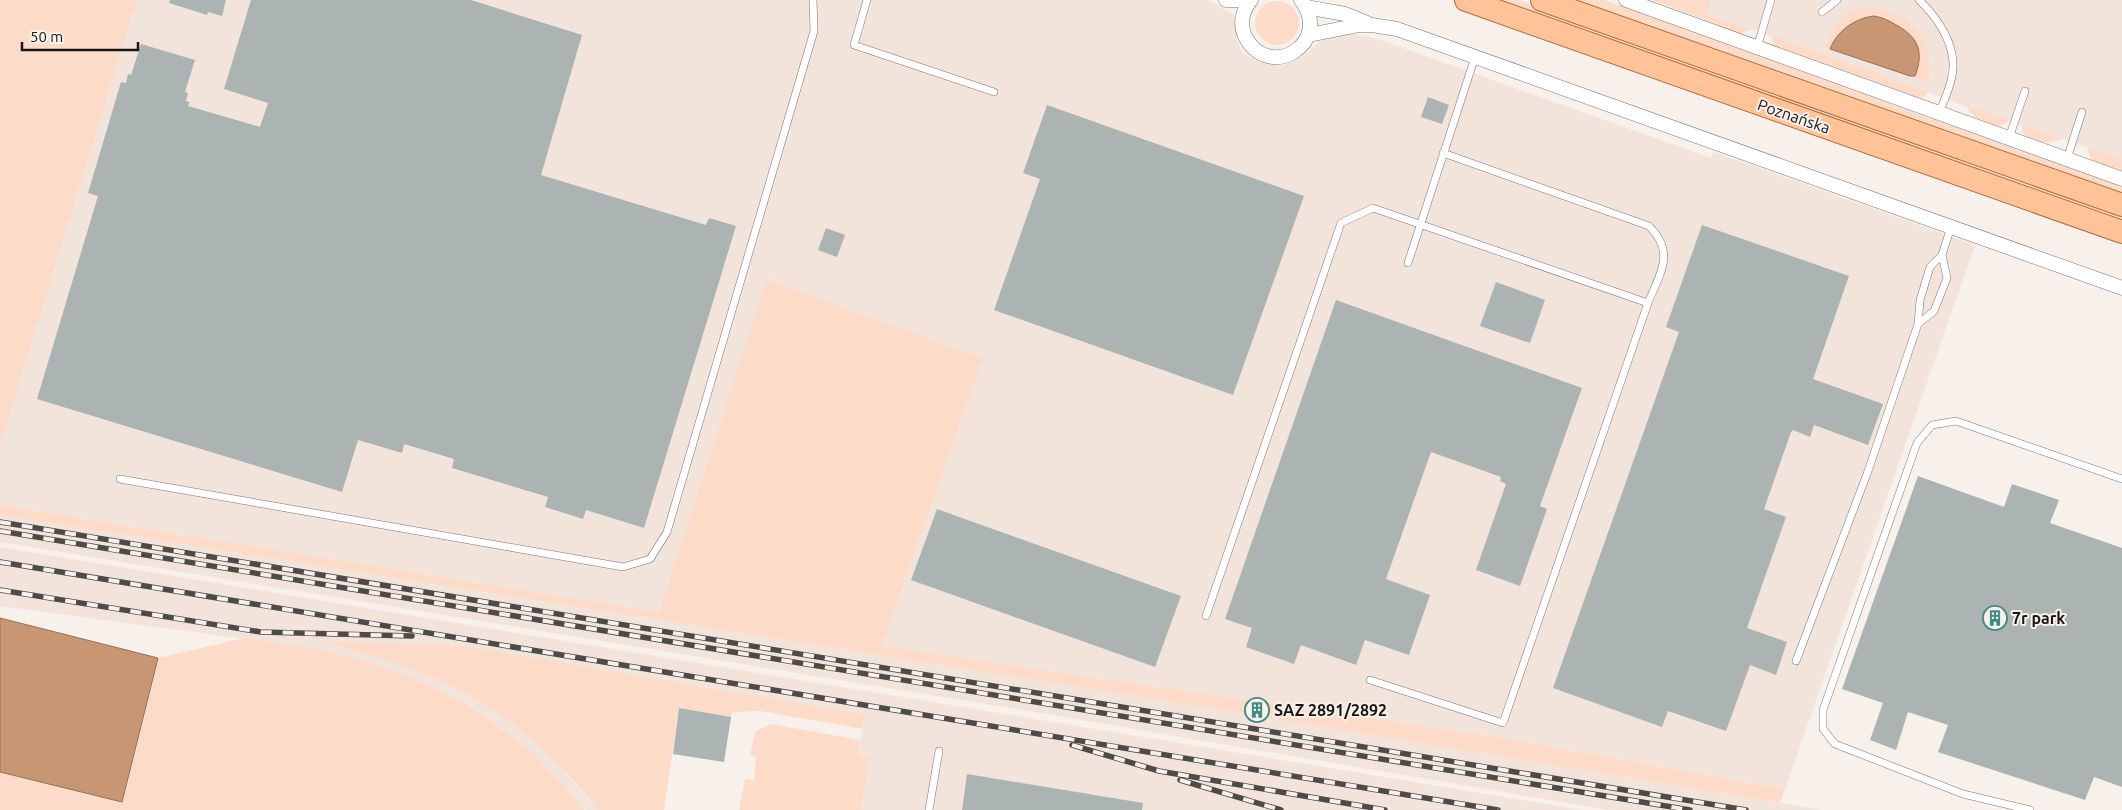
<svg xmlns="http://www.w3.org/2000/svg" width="2122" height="810" viewBox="0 0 2122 810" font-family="Ubuntu,sans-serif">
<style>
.built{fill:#f2e4db}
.green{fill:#fcdcc8}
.water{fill:#c99674;stroke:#947058}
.building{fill:#acb4b3}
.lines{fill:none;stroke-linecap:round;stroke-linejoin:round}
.lane-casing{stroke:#7c7672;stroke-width:8}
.street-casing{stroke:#7c7672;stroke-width:15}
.primary-casing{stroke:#ae6c3c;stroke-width:24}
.lane{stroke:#fff;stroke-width:7}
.street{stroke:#fff;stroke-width:14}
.primary{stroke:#ffc397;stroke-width:22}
.rail-casing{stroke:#4e4a48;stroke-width:5.5}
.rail{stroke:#f7f0eb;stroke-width:4;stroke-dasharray:11;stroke-linecap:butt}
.labels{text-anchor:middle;stroke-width:4;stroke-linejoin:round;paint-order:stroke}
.street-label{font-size:16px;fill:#191615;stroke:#f7f0eb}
.poi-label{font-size:16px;font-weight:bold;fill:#191615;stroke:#f7f0eb;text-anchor:start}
</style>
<rect width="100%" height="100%" fill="#f7f0eb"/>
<path class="built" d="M137 0H1209L1234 15 1237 40 1242 53 1259 62 1282 66 1305 55 1324 37 1349 33 1378 39 1711 158 1714 152 1975 245 1785 789 1505 738 882 646 983 358 768 279 659 612 0 505V446Z
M1711 0H2122V159L1973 109 1785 40 1707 15Z
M0 515 1147 698 1823 810H1609L1053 715 0 542Z
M0 547 1582 810H861L870 759 858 756 864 715 325 641 372 654 422 673 474 697 522 731 555 761 598 810H586L564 785 528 748 470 705 421 681 370 662 319 649 0 606Z"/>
<path class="green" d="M0 0H137L0 446Z
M1487 0H1519L2122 213V225Z
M1566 0H1604L1803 70 1930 119 1941 120 2122 187V196Z
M1652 0H1711L1707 15 1751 29 1737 36 1717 24Z
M1255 23a22 22 0 1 1 44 0a22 22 0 1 1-44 0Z
M1863 8C1893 8 1921 22 1928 54 1930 63 1929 73 1929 82L1910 76 1915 75 1834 39 1830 49 1826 48C1834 26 1837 14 1863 8Z
M1771 35 1785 40 1928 92 1924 97 1914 98 1781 48 1774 45Z
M1967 106 2009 120C1995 135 1974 121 1967 106Z
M2023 125 2062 139C2048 143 2026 147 2022 128Z
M2087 147 2122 159V171L2091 160Z
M767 279 983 358 882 646 1505 738 1785 789 1780 803 1147 698 0 515V505L659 612Z
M244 638 319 649 370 662 421 681 469 705 528 748 564 785 585 810H0V772L122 802 158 658Z
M322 641 458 645 864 715 862 729 761 711 732 712 731 717 679 708 664 810H598C564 766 522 727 474 698 465 692 454 688 444 683 404 665 364 652 322 641Z
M771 724 860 740 858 756 870 758 861 810H739L745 779 754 780 756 756 750 755 756 731Z"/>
<path class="water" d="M1873 16C1883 17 1889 21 1898 26 1919 38 1924 53 1915 76H1910L1830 49C1837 31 1854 19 1873 16Z
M0 618 158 658 122 802 0 772Z"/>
<path class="building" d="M170 0H226L222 16 208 12 207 15 169 3Z
M251 0H471L582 35 541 175 706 225 709 218 736 226 644 528 586 510 583 519 545 507 548 497 452 468 454 459 404 444 402 453 358 440 342 492 37 399 98 196 88 193 121 82 126 83 128 74 131 75 141 44 195 60 185 92 188 93 186 101 190 102 188 106 260 127 268 103 224 89Z
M1428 97 1449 105 1442 124 1421 117Z
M1047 105 1304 196 1233 395 994 310 1040 179 1023 173Z
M1702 225 1849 276 1813 379 1883 404 1868 445 1814 425 1810 437 1793 430 1791 432 1764 509 1786 517 1747 628 1787 642 1776 675 1750 665 1726 731 1668 711 1662 727 1553 688 1679 332 1666 327Z
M826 228 845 235 837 257 818 250Z
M1496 282 1545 300 1530 343 1480 326Z
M1336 300 1582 388 1540 506 1547 509 1520 586 1476 570 1506 484 1500 481 1501 477 1431 452 1386 579 1430 595 1409 655 1365 640 1356 665 1301 645 1294 664 1246 647 1252 628 1225 619Z
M1918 476 2004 507 2012 484 2059 500 2050 523 2122 548V787L2094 777 2085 800 1938 752 1948 725 1908 712 1896 750 1870 740 1883 703 1842 689Z
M937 509 1181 596 1155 667 911 580Z
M679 708 731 717 724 762 673 754Z
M967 774 1143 803 1142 810H962Z"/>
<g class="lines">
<defs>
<path id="lane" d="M867 0 854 45 994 92
M1919 0C1938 18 1958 47 1952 76 1950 88 1944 101 1939 113
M1822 12 1837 0
M1757 48 1771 0
M2009 138 2025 91
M2067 159 2082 112
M1408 263 1475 57
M1918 324 1934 311 1947 278 1942 255
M120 479 623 567 650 559 667 532 814 31 813 0
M1206 616 1341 223 1373 208 1648 303
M1796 661 1867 474 1918 324 1920 300 1930 267 1942 255 1951 227
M1370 680 1503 723 1648 303C1660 273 1676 253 1649 226L1443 153
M929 810 939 751
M2030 810 1963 794 1835 744 1823 729V710L1917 443 1932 425 1956 421 2122 479"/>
<path id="street" d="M1226 0H1243
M1251 0C1243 10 1239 23 1245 36 1268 83 1334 43 1301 0
M1626 0 2122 179
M1306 7 1345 14 1367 23
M1309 35 1359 25H1372L1397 29 2122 288"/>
<path id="primary" d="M1466 0 2122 232
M1542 0 2122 205"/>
</defs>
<use href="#lane" class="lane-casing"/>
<use href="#street" class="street-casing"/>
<use href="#primary" class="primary-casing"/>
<use href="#lane" class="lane"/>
<use href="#street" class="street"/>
<use href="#primary" class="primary"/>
<defs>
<path id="rail" d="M0 522 1746 810
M0 531 1690 810
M0 562 1498 810
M0 590 261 632 412 636
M1072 745 1159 771 1385 810
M1180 780 1281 810"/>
</defs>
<use href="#rail" class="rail-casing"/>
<use href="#rail" class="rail"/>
</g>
<defs>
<symbol id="building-ring" viewBox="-11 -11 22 22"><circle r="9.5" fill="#f7f0eb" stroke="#448a82" stroke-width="1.5"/><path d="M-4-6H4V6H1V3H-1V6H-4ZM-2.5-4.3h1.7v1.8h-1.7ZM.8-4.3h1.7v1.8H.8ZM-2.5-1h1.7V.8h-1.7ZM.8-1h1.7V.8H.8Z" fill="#448a82"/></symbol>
</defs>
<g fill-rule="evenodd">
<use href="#building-ring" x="1981" y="604" width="28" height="28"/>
<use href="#building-ring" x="1243" y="696" width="28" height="28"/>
</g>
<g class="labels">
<g class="street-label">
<text transform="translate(1794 116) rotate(19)" y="6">Poznańska</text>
</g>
<g class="poi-label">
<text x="2012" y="624">7r park</text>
<text x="1274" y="716">SAZ 2891/2892</text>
</g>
</g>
<path d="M22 42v8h116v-8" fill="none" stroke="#191615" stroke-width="2.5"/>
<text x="30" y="42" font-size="15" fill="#191615" stroke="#f7f0eb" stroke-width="4" paint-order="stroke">50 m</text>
</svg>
